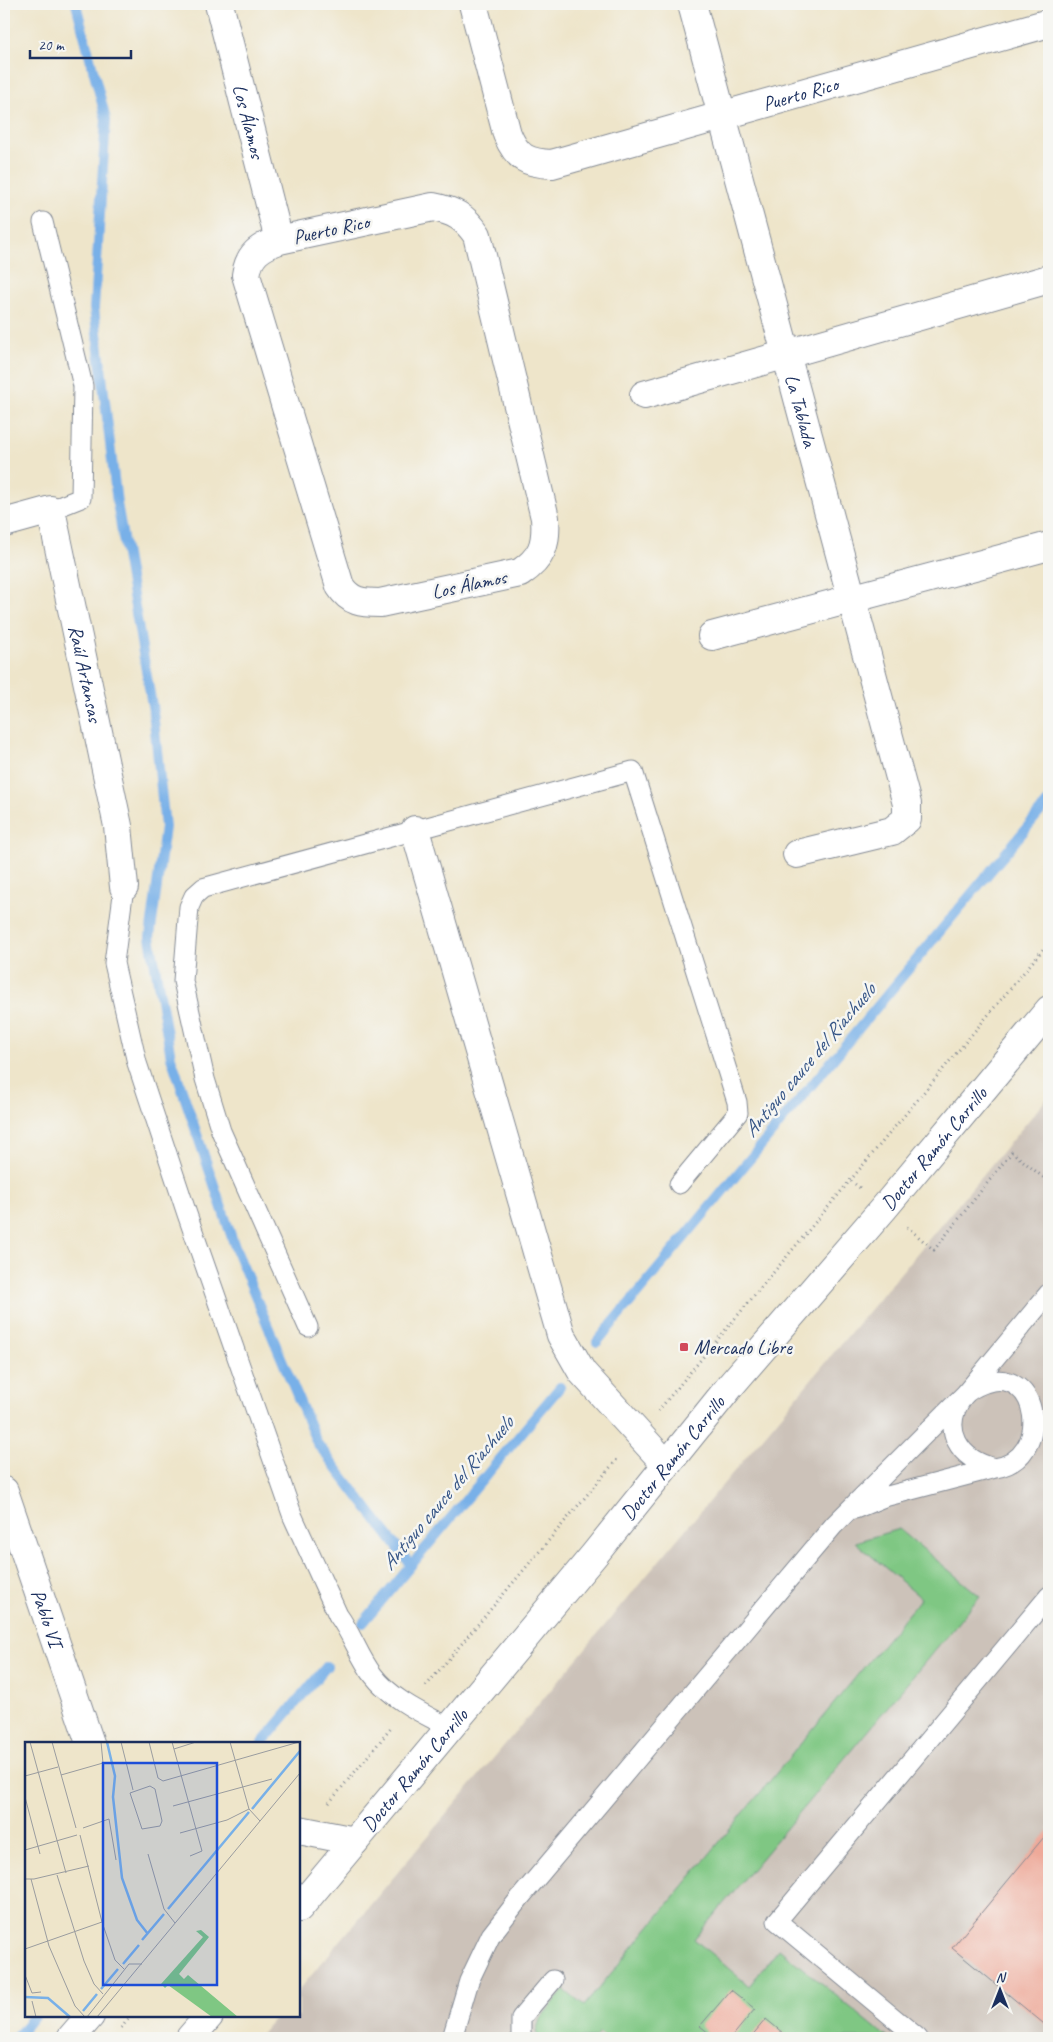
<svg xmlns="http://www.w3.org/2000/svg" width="1053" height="2042" viewBox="0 0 1053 2042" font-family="Caveat,sans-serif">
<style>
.industrial{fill:#ccc2b9}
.green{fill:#7fc783;stroke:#4d7b70}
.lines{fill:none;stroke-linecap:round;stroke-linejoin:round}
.stream{stroke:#78b0e8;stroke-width:10}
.building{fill:#eea999}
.service-casing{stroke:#848a94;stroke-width:21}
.minor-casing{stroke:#848a94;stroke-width:30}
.tertiary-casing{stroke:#848a94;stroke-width:30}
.path{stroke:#848a94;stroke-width:3;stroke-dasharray:1 4;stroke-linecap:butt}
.service{stroke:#fff;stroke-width:19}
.minor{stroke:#fff;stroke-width:28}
.tertiary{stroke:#fff;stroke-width:28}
.poi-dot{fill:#d1495b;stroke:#f6f6f2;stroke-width:2}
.labels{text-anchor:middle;stroke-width:5;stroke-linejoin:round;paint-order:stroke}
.street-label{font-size:20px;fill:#1b2f5e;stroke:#f6f6f2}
.poi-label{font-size:20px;fill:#1b2f5e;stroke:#f6f6f2;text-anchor:start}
.water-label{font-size:21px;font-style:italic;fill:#375687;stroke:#f6f6f2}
.inset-river{fill:none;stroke:#78b0e8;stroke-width:2.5}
.inset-road{fill:none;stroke:#9a9c9f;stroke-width:1}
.view{fill:#1d4ed8;fill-opacity:0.15;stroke:#1d4ed8;stroke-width:2.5}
.inset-edge{fill:none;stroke:#1b2f5e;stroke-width:2.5}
</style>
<rect width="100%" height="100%" fill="#f6f6f2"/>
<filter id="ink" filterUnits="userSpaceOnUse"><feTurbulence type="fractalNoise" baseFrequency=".02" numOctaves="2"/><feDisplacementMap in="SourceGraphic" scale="10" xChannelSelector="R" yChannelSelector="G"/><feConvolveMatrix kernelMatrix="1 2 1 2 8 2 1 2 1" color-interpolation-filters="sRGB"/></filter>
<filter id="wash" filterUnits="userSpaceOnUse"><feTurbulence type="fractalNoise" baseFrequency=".0096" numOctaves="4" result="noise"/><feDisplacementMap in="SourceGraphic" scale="20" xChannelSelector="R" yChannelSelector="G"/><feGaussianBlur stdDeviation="1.12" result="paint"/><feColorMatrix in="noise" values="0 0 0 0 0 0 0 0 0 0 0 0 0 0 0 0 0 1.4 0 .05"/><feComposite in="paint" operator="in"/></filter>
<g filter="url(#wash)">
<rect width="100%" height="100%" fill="#eee5ca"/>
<path class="industrial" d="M1049 1096V2038H258L277 2016H299V1990Z"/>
<path class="green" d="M899 1529 980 1596 694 1939 749 1986 779 1949 888 2038H606L599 2033 595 2038H539L536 2032 540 2019 564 1990 584 2006 921 1598 855 1542Z"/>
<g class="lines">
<path class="stream" d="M76 4 106 119 94 308 117 503 153 711 165 827 150 937 171 1057 236 1250 317 1443 411 1565
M597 1342 1049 801
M363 1623 560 1387
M262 1743 327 1666
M16 2038 34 2016"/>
</g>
<g id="blocks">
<path class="building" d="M1049 1831V2028L952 1948Z
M731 1990 755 2009 731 2038H715L700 2026Z
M766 2019 789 2038H750Z"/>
</g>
</g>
<g filter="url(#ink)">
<use href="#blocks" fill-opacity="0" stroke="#848a94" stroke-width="1"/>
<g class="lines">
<defs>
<path id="service" d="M43 222 83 386 81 498 51 510
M124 887 114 963 137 1063 187 1214 293 1517 338 1615C352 1634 359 1657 373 1675 392 1700 424 1714 450 1728
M308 1327 221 1131 205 1079 183 981 189 907 194 896 203 888 633 771 737 1102 738 1113 679 1184
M855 1509 884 1497 995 1468C1053 1459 1040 1364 985 1383 977 1386 968 1390 963 1397 940 1429 959 1460 995 1468
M452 2038 469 1981 491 1935 519 1899 834 1525 965 1394 1049 1293
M521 2038V2018L553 1980
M918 2038 777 1921 1049 1596"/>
<g id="minor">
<path id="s1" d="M219 4 279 240"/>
<path id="s2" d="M473 4 507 134C517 158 527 163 552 164L1049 23"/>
<path id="s3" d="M692 4 907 804V819L892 831 797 854"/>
<path d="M433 207C454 211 465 217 477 235L545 518C547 545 542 558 520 573L380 603C362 603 350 602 340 586L246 275C249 254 260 247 279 240Z"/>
<path d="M644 395 1049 279"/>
<path id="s4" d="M4 523 51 510 118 826 124 887"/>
<path d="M712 636 1049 546"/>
<path d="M415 830 561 1335 582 1372 665 1463"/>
<path id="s5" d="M4 1491 90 1743"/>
<path d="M299 1830 355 1841"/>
<path d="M71 2038 90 2016"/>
</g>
<g id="tertiary">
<path id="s6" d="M299 1908 594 1555 731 1385 884 1208 1049 1010"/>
<path d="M190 2038 209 2016"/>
</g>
</defs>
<use href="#service" class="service-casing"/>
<use href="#minor" class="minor-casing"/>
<use href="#tertiary" class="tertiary-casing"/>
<path class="path" d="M851 1181 860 1188
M907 1227 934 1250 1012 1152 1049 1182
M658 1411 1049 942
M426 1686 619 1457
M329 1803 392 1727
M121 2028 131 2016"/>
<use href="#service" class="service"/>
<use href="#minor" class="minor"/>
<use href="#tertiary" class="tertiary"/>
</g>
</g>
<rect class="poi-dot" x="679" y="1342" width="10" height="10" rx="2.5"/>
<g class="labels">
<g class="street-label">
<text dy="7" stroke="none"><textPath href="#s2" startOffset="451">Puerto Rico</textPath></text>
<text dy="7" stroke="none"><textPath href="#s1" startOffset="121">Los Álamos</textPath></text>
<text transform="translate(331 229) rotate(-12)" y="7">Puerto Rico</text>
<text dy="7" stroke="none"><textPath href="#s3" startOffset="421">La Tablada</textPath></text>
<text transform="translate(469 584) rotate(-12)" y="7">Los Álamos</text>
<text dy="7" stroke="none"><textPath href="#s4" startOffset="216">Raúl Artansas</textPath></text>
<text dy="7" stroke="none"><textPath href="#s6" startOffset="990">Doctor Ramón Carrillo</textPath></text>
<text dy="7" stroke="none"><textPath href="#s6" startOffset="585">Doctor Ramón Carrillo</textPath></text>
<text dy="7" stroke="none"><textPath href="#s5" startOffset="134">Pablo VI</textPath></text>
<text dy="7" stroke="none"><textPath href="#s6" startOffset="180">Doctor Ramón Carrillo</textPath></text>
</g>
<g class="poi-label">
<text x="694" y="1354">Mercado Libre</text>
</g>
<g class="water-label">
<text transform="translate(809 1060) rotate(-50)" y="7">Antiguo cauce del Riachuelo</text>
<text transform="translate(447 1493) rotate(-50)" y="7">Antiguo cauce del Riachuelo</text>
</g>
</g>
<g transform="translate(25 1742)">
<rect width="275" height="275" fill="#eee5ca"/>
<path d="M176 188 184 195 154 232 159 237 163 233 213 275H187L143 243 140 246 136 242 178 195 171 189Z" fill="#7fc783"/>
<path class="inset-river" d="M82 0 90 34 88 55 97 136 112 178 123 192M227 67 275 9M143 167 224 70M117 198 139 172M98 222 114 203M76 247 93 227M0 255 23 256 45 275M58 269 72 252"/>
<path class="inset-road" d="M5 0 41 131M27 0 51 86M96 0 108 48M124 0 133 36 138 39 274 0M147 0 177 109 165 114M205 0 224 67M149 7 171 0M36 33 78 21 76 0M0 34 33 25M125 44 130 47 137 79 135 84 117 87 105 51ZM0 55 15 112M148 64 247 37M224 67 235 79M58 86 84 77 91 118M155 91 202 78 224 67M55 93 77 180 90 218 99 227M0 108 52 93M123 112 139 167 150 181M32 133 59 219 69 242 78 252M0 137H9L64 124M6 137 24 204 50 264 60 275M0 207 77 180M0 233 7 251 16 250M7 259 11 275M62 275 104 222H117M72 275 275 31"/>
<path class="view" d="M78 21H192V243H78Z"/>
<rect width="275" height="275" class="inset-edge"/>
</g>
<rect width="1053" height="2042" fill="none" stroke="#f6f6f2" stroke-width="20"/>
<g transform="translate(1000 1990)" stroke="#f6f6f2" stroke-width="4" paint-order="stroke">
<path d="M0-4L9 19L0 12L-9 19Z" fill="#1b2f5e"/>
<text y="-8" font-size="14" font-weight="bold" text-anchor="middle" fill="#1b2f5e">N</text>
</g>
<path d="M30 50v8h101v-8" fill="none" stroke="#1b2f5e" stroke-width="2.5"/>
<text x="38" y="50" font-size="15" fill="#1b2f5e" stroke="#f6f6f2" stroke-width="4" paint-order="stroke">20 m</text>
</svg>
